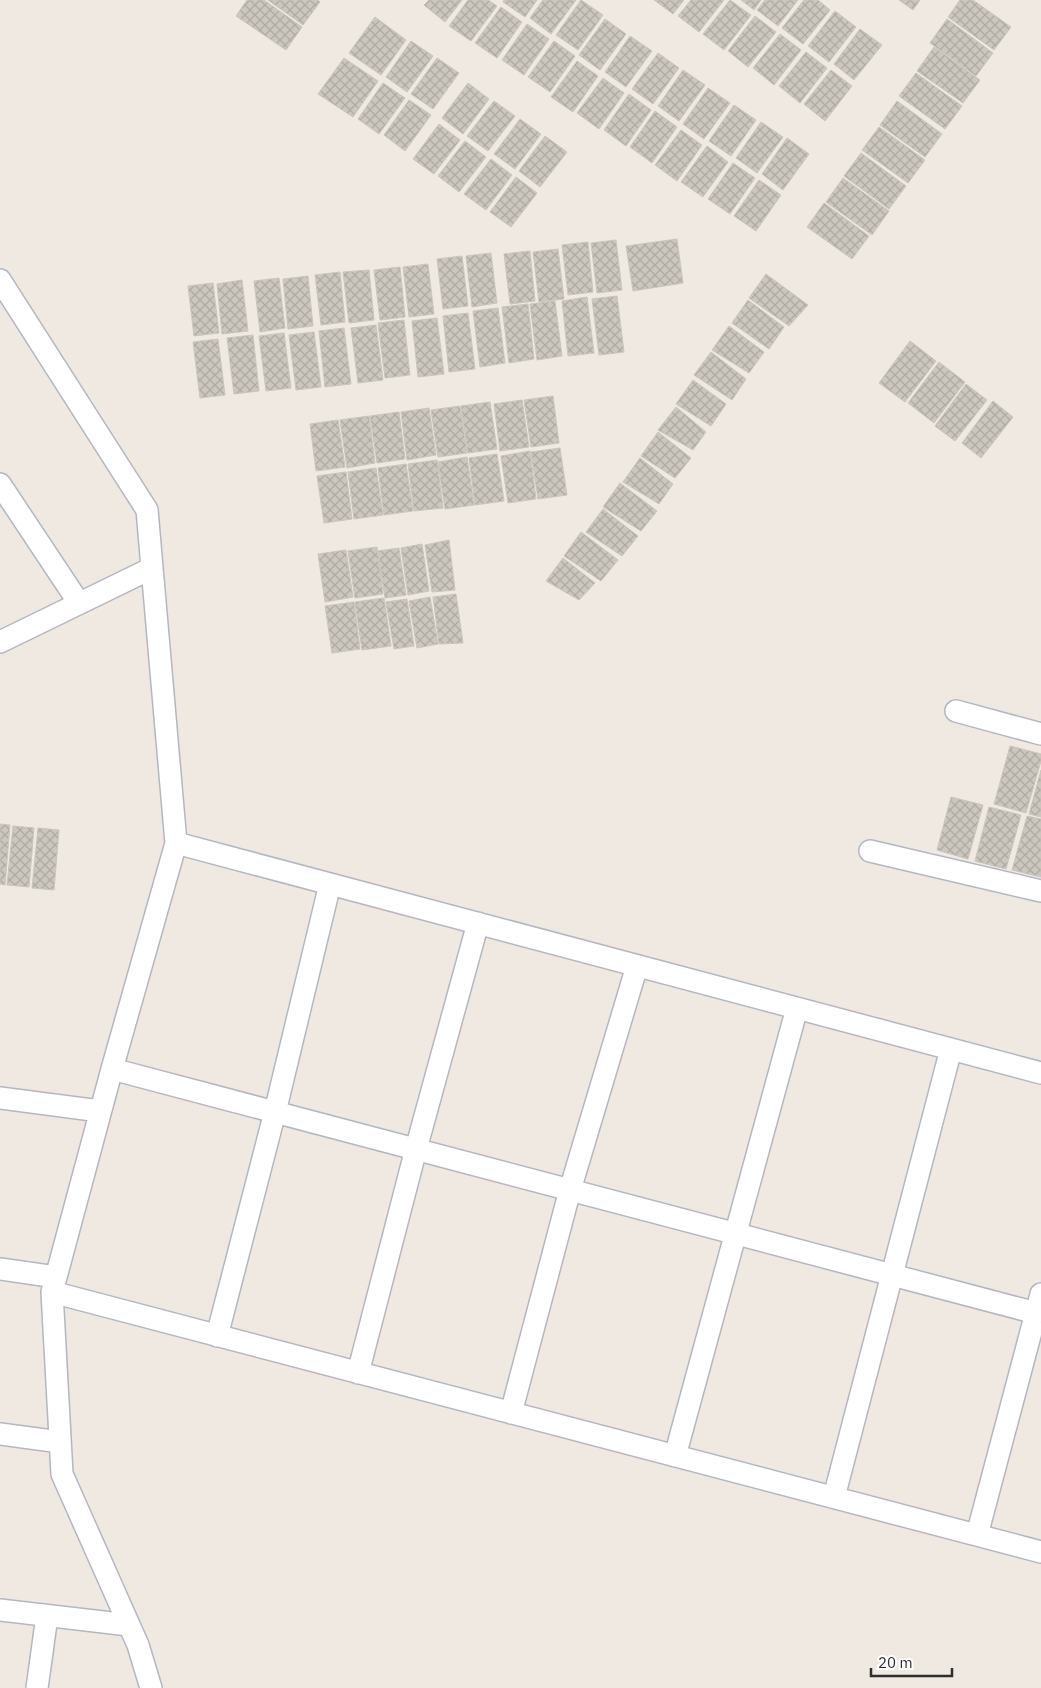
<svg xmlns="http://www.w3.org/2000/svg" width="1041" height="1688" viewBox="0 0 1041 1688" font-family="'IBM Plex Sans',sans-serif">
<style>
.building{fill:url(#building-cross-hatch);stroke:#cbc5ba}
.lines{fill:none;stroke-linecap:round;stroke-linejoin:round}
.street-casing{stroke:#b4b7c1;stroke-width:24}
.street{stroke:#fff;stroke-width:21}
</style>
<defs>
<pattern id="building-cross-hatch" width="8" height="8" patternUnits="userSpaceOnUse" patternTransform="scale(1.25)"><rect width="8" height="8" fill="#cbc7bf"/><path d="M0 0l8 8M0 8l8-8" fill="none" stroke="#afaba4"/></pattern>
</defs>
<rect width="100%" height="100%" fill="#efe9e1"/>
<path class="building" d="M247 0H264L302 27 286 50 236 16Z
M268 0H318L320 2 303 25Z
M429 0H462L445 22 424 5Z
M468 0H488L497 6 471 41 449 26Z
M504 0H537L525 17 503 2Z
M543 0H576L551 34 530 18Z
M581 0 603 15 578 50 556 35Z
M654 0H684L673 14Z
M691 0H724L699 32 678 16Z
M730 0 751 15 724 50 703 34Z
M741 0H761L754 10Z
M765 0H798L778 26 757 10Z
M804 0H818L830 10 803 44 782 28Z
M899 0H920L913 10Z
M960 0H973L1011 27 994 50 948 17Z
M501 7 522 22 497 58 475 43Z
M835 11 856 27 829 62 808 46Z
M755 16 776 32 748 67 728 51Z
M375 17 406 40 381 75 349 53Z
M605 19 626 34 600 70 579 55Z
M947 19 993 53 976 76 930 43Z
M527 24 549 39 524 75 502 60Z
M860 29 882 45 854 80 834 64Z
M780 34 801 50 774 85 753 68Z
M630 36 652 51 626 87 605 72Z
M411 41 433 56 407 92 386 77Z
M554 41 575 56 550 92 528 77Z
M934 47 980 80 963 103 917 71Z
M806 52 827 68 800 103 779 86Z
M658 53 679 68 653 104 632 89Z
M344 58 378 81 353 117 318 94Z
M437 58 459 73 433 109 411 94Z
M577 61 598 76 573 112 551 97Z
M683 70 705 85 679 121 658 106Z
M831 70 852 86 825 121 804 104Z
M916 73 962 106 945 129 899 96Z
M603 78 624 93 599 129 577 113Z
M383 83 405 98 379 134 358 119Z
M468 83 489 99 463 134 442 118Z
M708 88 730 103 704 139 683 124Z
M629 94 651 110 626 146 604 130Z
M409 100 431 115 405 151 384 135Z
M494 101 515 116 488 151 467 136Z
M897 101 942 134 925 157 880 125Z
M734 105 756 120 731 156 709 141Z
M655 111 677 127 652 163 630 147Z
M520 119 541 134 515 169 494 154Z
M761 122 783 137 757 173 736 158Z
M439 124 460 140 434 174 413 159Z
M879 127 925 160 908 183 862 150Z
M681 130 702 145 677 181 655 165Z
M545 136 567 152 540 187 519 171Z
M787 138 809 154 783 190 762 174Z
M465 141 486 157 459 192 438 176Z
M707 146 728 162 703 197 681 182Z
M861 153 906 186 889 209 844 176Z
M491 159 512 175 486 210 464 194Z
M733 163 755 178 730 214 708 199Z
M516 177 537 193 511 227 490 212Z
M843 178 889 211 872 235 826 202Z
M759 180 781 195 756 231 734 216Z
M824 203 869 236 852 259 807 227Z
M677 239 683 283 633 291 626 246Z
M616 240 622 290 597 293 591 243Z
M588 242 593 292 568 295 562 245Z
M558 249 564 299 539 302 533 252Z
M530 251 535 301 510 304 504 254Z
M491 253 497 303 472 307 466 256Z
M462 256 468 306 443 309 437 259Z
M428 264 434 314 409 317 403 267Z
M400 267 405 317 380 320 374 270Z
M369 270 374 320 349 323 343 272Z
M340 272 345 322 321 325 315 275Z
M766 274 808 305 789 326 749 298Z
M308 276 313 326 288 329 283 279Z
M279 278 285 328 260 332 254 281Z
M242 280 248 331 222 334 217 284Z
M213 283 219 333 194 336 188 286Z
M617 296 624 352 599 355 592 299Z
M587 297 594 353 568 356 562 301Z
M748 300 784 327 769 349 732 323Z
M555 301 562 356 537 360 530 304Z
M528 304 534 359 509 363 502 307Z
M498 308 505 363 480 367 473 311Z
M468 313 475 369 449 372 443 316Z
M437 318 444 374 418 377 412 321Z
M404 320 410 375 385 378 378 323Z
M376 325 383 380 358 383 351 328Z
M729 326 764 352 749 373 712 350Z
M344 328 351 384 325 387 319 331Z
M314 332 321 387 296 390 289 335Z
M284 333 291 388 266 391 259 336Z
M253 335 259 391 234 394 227 338Z
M218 339 225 395 200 398 193 342Z
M910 341 936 361 905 402 879 383Z
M711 352 746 379 732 400 694 375Z
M939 362 965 382 934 423 908 403Z
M693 380 726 404 711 426 676 404Z
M966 384 987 400 955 441 935 426Z
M553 396 559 443 531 447 524 400Z
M522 400 529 447 500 451 494 404Z
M993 401 1013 417 981 458 962 443Z
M490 402 497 449 468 453 461 406Z
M460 406 467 453 438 457 431 410Z
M676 407 706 432 693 450 658 430Z
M429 408 436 455 407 460 401 412Z
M399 412 405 459 377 463 370 416Z
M369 416 375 463 347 468 340 420Z
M338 420 345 467 316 471 310 424Z
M658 432 691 458 675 478 641 456Z
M560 448 567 495 538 499 531 452Z
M530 451 536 499 508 503 501 456Z
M497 454 504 501 475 505 469 458Z
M467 457 474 505 445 509 438 462Z
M640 458 673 484 659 504 623 482Z
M437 460 443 508 414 511 408 464Z
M406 464 413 511 384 515 378 468Z
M376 468 383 515 354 519 348 472Z
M346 472 352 519 324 523 317 476Z
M620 483 657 511 641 531 603 507Z
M603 509 638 536 622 556 586 532Z
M581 532 618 560 601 581 564 556Z
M449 540 455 590 432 592 425 545Z
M422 544 429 591 408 595 401 548Z
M377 547 383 594 355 598 348 551Z
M399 548 406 595 385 598 378 551Z
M346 550 353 597 325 602 318 554Z
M563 558 595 583 579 600 546 581Z
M456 594 463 643 439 644 433 597Z
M430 597 438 644 417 648 409 601Z
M384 598 391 646 362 650 355 602Z
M407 599 414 646 394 649 386 602Z
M354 602 360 649 332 653 325 606Z
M1010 746 1041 754V761L1026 813 994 804Z
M1041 770V817L1029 814Z
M951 797 983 805 968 859 937 850Z
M989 807 1021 815 1006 869 975 861Z
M1027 816 1041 819V877L1012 870Z
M0 824 10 825 5 885 0 884Z
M13 826 34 828 29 887 7 885Z
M38 828 59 830 54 890 32 888Z"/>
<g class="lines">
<defs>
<path id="street" d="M0 280 147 510 176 843 112 1069 52 1292 62 1474 138 1645 151 1688
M0 484 79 603
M0 642 152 568
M956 711 1041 734
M176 843 1041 1073
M870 851 1041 891
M112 1069 1036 1313
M0 1098 100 1111
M0 1269 56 1277
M52 1292 1041 1552
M217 1336 275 1112 330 884
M358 1373 416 1149 478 923
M511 1413 570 1190 637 966
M0 1434 60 1442
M675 1456 797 1008
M834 1497 951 1049
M977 1535 1041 1294
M0 1610 129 1625
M37 1688 47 1616"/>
</defs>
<use href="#street" class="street-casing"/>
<use href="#street" class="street"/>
</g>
<path d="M871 1668v8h81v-8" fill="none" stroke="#2e2e2e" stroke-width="2.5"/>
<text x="878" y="1668" font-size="15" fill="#2e2e2e" stroke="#ffffff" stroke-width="4" paint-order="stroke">20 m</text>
</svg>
